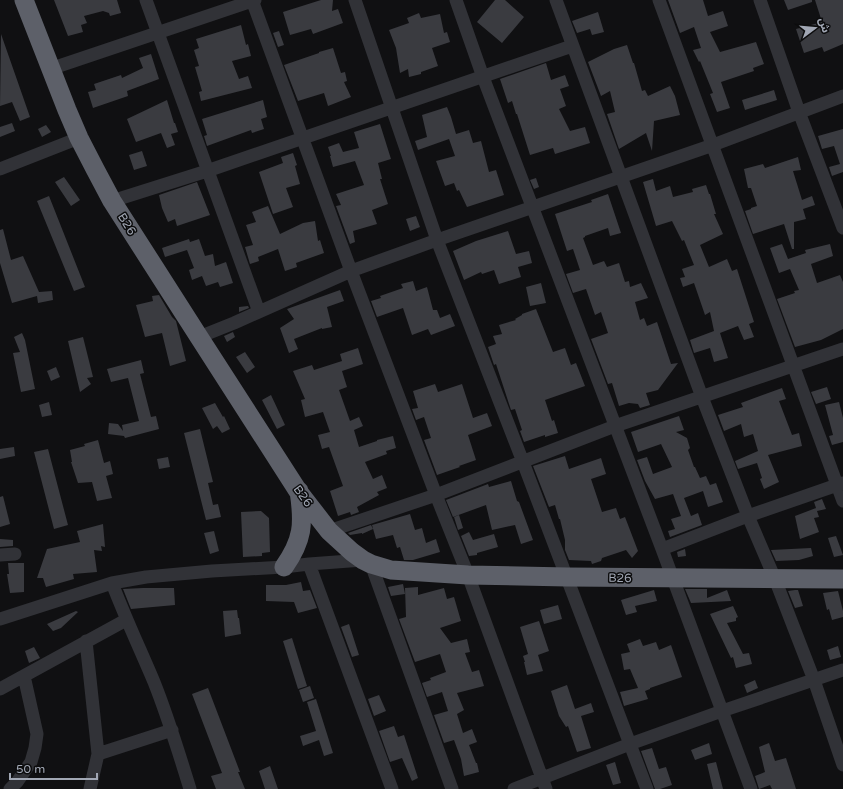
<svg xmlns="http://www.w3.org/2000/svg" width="843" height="789" viewBox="0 0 843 789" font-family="'Varela Round','Noto Sans Arabic',sans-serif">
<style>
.building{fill:#3a3b40}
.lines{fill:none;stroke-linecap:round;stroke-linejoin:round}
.minor{stroke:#313237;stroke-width:13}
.highway{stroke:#5d6069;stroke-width:19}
.labels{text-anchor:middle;stroke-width:3;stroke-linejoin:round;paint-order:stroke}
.street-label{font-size:12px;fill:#a1a7b4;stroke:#0c0c0d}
</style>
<rect width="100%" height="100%" fill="#101012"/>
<path class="building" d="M54 0H117L121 13 110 16 109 13 103 11 84 16 87 23 81 25 83 32 68 36Z
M321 0H333L332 11 338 9 343 23 313 34 311 29 290 35 283 12Z
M495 0H505L524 17 502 43 477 22Z
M668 0H703L708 16 723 11 728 26 710 32 720 52 756 42 764 64 753 68 754 71 721 82 730 108 717 112 710 94 713 93 700 61 699 62 693 50 701 48 694 27 680 33Z
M784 0H812V2L788 10Z
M815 0H843V44L824 52 822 47 804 53 796 29 822 22Z
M598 12 604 32 592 35 590 29 577 33 572 21Z
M419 13 421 18 440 14 444 33 447 32 450 42 432 48 438 66 421 72V74L409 77 408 69 400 73 396 48 389 30 409 23 407 18Z
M241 25 246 45 248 44 251 56 232 61 239 79 248 76 252 88 201 101 199 92 202 91 195 67 199 66 194 50 199 48 196 39Z
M279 31 284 45 278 47 273 33Z
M1 34 30 117 20 121 12 102 0 106Z
M627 45 633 63H634L642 91 645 90 648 96 670 86 675 96 680 115 654 121 652 151 646 133 619 149 607 114 615 112 610 91 601 96 588 62 614 49Z
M333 48 341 73 345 72 347 81 344 82 351 97 328 106 324 93 298 101 284 65 319 53V52Z
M151 54 159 79 127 91 128 96 93 108 88 92 96 90 94 84 121 75 122 78 143 68 139 58Z
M546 63 551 80 565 75 569 86 560 89 566 106 559 109 570 131 585 127 590 143 555 154 553 148 530 155 517 114H516L512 101 508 103 500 79Z
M774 90 777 100 745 110 742 100Z
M167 100 174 123H175L178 132 171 134 175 145 167 148 161 133 136 142 127 119Z
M263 100 267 117 261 119 264 129 252 133 251 130 207 146 204 136 207 135 202 119Z
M447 107 451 117 456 134 469 130 473 143 481 141 489 172 496 170 504 195 467 207 459 190 457 191 454 183 445 186 436 161 455 156 449 139 418 150 415 141 427 137 422 115Z
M12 123 15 131 0 137V127Z
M380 124 391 159 378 163 382 179H380L388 204 372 210 377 224 353 231 355 242 350 244 336 206 341 205 336 194 364 185 355 161 333 167 330 156H331L328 147 339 143 343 152 359 148 354 132Z
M46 125 51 132 42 137 38 129Z
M843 129V172L832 176 829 167 840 164 834 146 822 149 818 136Z
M142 151 147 166 134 170 129 155Z
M293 153 297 165 295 166 300 184 286 188 293 207 273 214 259 172 283 163 281 157Z
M798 157 801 170 793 171 802 200 812 196 815 205 803 209 806 219 794 222V249H792L784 224 753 234 745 211 751 209V208L757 206 751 188H748L744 169 763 164 765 168Z
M64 177 80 200 71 206 55 182Z
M536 178 539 187 534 189 530 180Z
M653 179 656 191 670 186 673 197 693 192 692 189 706 185 709 194H710L716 214H714L723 234 700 245 709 267 727 259 732 271 737 269 754 322 749 324 754 337 744 340 738 326 720 333 728 358 714 362 710 348 694 353 690 340 714 331 710 312 705 315 694 283 683 287 680 278 685 277 682 269 694 265 684 240 682 241 672 221 656 226 643 182Z
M197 182 210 215 177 226 175 219 168 222 162 208 159 195Z
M608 194 621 233 610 236 608 228 585 236V237L583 238 593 265 604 261 607 267 619 263 625 282 629 281 630 287 641 283 648 298 635 302 640 320 644 318 647 326 657 322 671 364 678 363 658 390 646 393 650 405 640 408 638 404 629 403 619 406 612 383 608 384 591 339 608 333 601 312 595 315 586 289 573 293 566 274 580 270 573 249 567 251 555 214 592 202 591 200Z
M49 196 85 287 74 291 37 201Z
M268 206 280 234 303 223 315 221 318 241 320 240 324 253 296 263 297 267 285 271 278 249 258 257 259 261 250 264 245 247 253 245 246 225 256 222 252 212Z
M416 216 420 227 410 231 406 219Z
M3 229 11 260 23 256 39 292 52 291 53 300 38 303 37 296 12 303 0 263V230Z
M508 231 516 254 529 251 532 263 518 267 521 277 499 284 494 270 482 274 481 272 464 280 453 251 476 241Z
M189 239 190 242 199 239 205 256 213 254 215 266 226 262 233 283 220 287 218 282 206 286 202 276 192 280 189 270 194 268 187 250 165 257 162 248Z
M782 244 788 259 806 253 805 250 830 244 833 256 811 264 817 283 840 275 843 282V329L821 340 795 347 777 299 795 293 794 291 799 290 790 269 779 273 770 248Z
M413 281 416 291 427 287 433 310H437L440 318 450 314 455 326 431 335 428 329 412 335 403 308 377 317 371 301 381 298 380 296 403 288 401 284Z
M541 283 546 303 530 306 526 287Z
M340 290 344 301 327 307 332 327 322 329V328L294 339 298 349 289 353 280 328 294 319 287 309Z
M159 295 172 317 176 321 186 361 170 366 162 333 145 337 136 305 153 301 152 296Z
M248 306 249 308 239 312V307Z
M536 309 553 352 565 348 571 365 576 363 585 386 545 400 552 421 554 420 558 433 545 437V435L524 442 520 431 522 430 515 409 511 410 496 364 494 365 488 347 496 344 493 336 502 334 499 325 516 320 515 319 522 315V314Z
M233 332 235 337 227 342 224 336Z
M22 333 25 340 35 389 21 392 13 353 20 352 14 337Z
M83 337 93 377 87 378 91 384 80 392 68 341Z
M358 348 363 364 342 371 347 387 339 390 350 421 359 417 363 426 354 430 359 447 377 441V440L393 436 396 448 386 451 387 454 365 462 373 479 382 475 387 488 377 492 379 495 357 507 359 512 351 515 350 512 338 516 330 491 343 486 329 447 322 449 318 435 330 432 323 412 305 417 301 400 305 399 293 371 312 365 314 370 342 361 340 354Z
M245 352 255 367 247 373 236 357Z
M141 360 144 373 140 374 151 417 156 416 159 429 125 438 124 436 108 434 109 423 118 424 123 431 122 425 139 421 128 378 111 382 107 369Z
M56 367 60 377 51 381 47 371Z
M435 384 438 392 462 384 473 418 487 413 492 426 468 435 476 460 459 466 460 467 437 475 424 440 431 438 424 417 416 420 412 409 418 408 413 391Z
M827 387 831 399 816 404 811 392Z
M782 388 786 399 779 401 792 435 799 433 802 446 768 455 779 482 764 489 760 479 762 478 757 463 738 469 735 461 758 451 753 434 744 437 741 424 724 431 718 415 743 407 741 403Z
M271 395 285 425 277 429 262 400Z
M49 402 52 415 42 417 39 405Z
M839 402 843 418V442L832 445 829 436 833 435 825 405Z
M215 403 223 417 224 416 230 429 222 433 217 426 213 429 202 408Z
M679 416 684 430 676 432 687 438 690 448 688 450 694 467H695L700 478 706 476 710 485 716 483 723 502 708 507 703 491 684 498 691 516 698 513 702 525 670 537 668 531 675 529 671 519 681 516 673 494 655 499 645 481 637 460 647 457 653 474 672 467 661 444 638 452 631 432Z
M200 429 213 482 208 483 213 505 218 504 221 517 206 520 184 433Z
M98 440 104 463 110 461 113 474 106 476 112 498 97 501 92 482 78 483 71 462H72L70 450 85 446 84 444Z
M14 447 15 456 0 459V449Z
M48 449 68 525 54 529 34 452Z
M565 456 569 469 601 458 606 474 591 479 602 512 616 508 620 519 625 517 638 551 632 558 626 550 602 558 601 561 592 564 591 561 569 560 565 550V540L560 519H559L555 505 549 507 533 466Z
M168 457 170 467 159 469 157 459Z
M511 481 517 501 519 502 533 540 521 544 515 525 492 530 486 505 453 517 446 500 488 484 489 487Z
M3 496 10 524 0 527V497Z
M822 499 826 509 817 511 814 502Z
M816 508 819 517 814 518 819 532 800 539 795 516Z
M261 511 269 518 270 552 262 553V556L243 557 241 512Z
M410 514 415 530 422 528 426 543 436 539 440 552 413 560H404L400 547 397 548 393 535 376 539 372 525Z
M459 515 463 528 458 530 454 517Z
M103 524 105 547 101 546 102 551 94 550 97 572 73 574 74 579 46 587 43 578H37L47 549 80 542 77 531Z
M371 525 373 529 362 534V533L350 535 348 533Z
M214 531 219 551 210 554 204 533Z
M469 532 473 540 494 534 498 547 477 553V555L469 556 461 536Z
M836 536 843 555 834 557 828 538Z
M0 539 13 540V546L0 547Z
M811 548 813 556 799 560 776 561 771 550Z
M685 549 686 556 678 557 677 552Z
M8 563H24V592L10 593 7 574H9Z
M301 582 303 591 310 590 317 608 298 613 294 602 266 601V585H286Z
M403 584 405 594 391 596 388 587Z
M418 587V595L444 588 447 599 454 597 461 621 440 628 451 643 467 639 470 652 465 653 472 672 479 670 484 686 457 693 464 710 457 714 463 733 472 729 477 742 469 745 476 763H477L479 772 464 776 461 759 454 740 444 743 434 715 448 711 442 692 427 697 422 683 431 680 430 678 446 672 440 654 415 662 399 619 406 617 405 588Z
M143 588H174L175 605 131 609 123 589Z
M685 589H707V598L727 590 731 601 691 603Z
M654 590 657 601 635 606 637 612 626 615 621 600Z
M795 590H798L803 606 795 608 788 591Z
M838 591 843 611V617L832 620 829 609 827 610 823 593Z
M558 605 562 619 544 624 540 610Z
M733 606 738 617 736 618V621L727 623 743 654 749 653 752 664 736 668 733 657 731 658 710 614Z
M237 610 238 618H239L241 634 225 637 223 611Z
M76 611 78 612 61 628 53 631 47 624Z
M539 621 549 651 538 655 543 671 527 675 524 662H525L523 656 528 654 520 627Z
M349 624 359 655 352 657 341 627Z
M292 638 307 686 298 689 283 641Z
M640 639 643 646 656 642 659 650 671 645 682 677 650 688V689L645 691 648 699 624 706 620 692 638 688 630 669 624 670 621 654 630 652 627 644Z
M838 646 841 657 830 660 827 650Z
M34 647 40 658 29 663 25 651Z
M755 680 758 688 747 693 744 685Z
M567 685 575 709 591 703 594 712 581 716 591 748 577 752 568 726 566 727 559 716 551 691Z
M310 686 314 698 303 702 299 690Z
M208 688 240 772H238L245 789H216L211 776 222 773 192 694Z
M379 695 386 711 374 716 368 699Z
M316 699 333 753 324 756 319 740 303 746 300 736 316 731 307 702Z
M394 726 398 737 404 735 418 778 412 781 402 758 390 762 379 731Z
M709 743 712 754 695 760 691 750Z
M769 743 775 761 786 758 796 789H772L770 785 759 789 755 776 765 772 759 747Z
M652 748 659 769 666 767 672 785 660 789H655L641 751Z
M615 762 621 783 613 785 606 765Z
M716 762 723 789H713L707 764Z
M270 766 278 789H265L259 771Z"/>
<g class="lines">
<path class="minor" d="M146 0 259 312
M252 0 351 271 436 495 468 575 546 789
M355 0 437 240 523 462 647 789
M456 0 483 77 662 549 751 789
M556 0 702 397 748 516 775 579 814 680 843 765
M659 0 843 501
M760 0 799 112 843 228
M50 69 255 0
M0 169 79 138
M112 201 207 171 572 46
M199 337 234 323 351 271 437 240 713 145 843 96
M329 531 436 495 615 426 843 349
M662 549 748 516 843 483
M0 555 15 554
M309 564 392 789
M371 564 452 789
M112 583C125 617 140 649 154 682 168 717 179 753 190 789
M0 619 112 583 146 577 212 571 284 567 309 564 363 560
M86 641 98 754 90 789
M0 689 126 620
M98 754 172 730
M10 789 17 782 31 762 35 748 37 734 24 676
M514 789 630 744 722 711 843 670"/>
<path class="highway" d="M24 0 67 110 79 138 95 169 112 201 199 337 298 491 329 531 352 552 363 560 371 564 391 570 468 575 567 577 843 579
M284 567C303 540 304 524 299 491"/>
</g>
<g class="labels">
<g class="street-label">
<text transform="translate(127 224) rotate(58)" y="4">B26</text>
<text transform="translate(303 496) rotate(54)" y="4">B26</text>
<text transform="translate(620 578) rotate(1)" y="4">B26</text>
</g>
</g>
<g transform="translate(815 28) rotate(74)" stroke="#0c0c0d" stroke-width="3" paint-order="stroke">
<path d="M0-3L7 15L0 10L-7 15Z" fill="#a1a7b4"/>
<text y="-6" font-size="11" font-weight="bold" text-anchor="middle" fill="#a1a7b4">ش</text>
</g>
<path d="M10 773v6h87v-6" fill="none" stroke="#a1a7b4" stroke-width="2"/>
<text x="16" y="773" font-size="12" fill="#a1a7b4" stroke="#0c0c0d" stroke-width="3" paint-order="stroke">50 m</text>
</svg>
